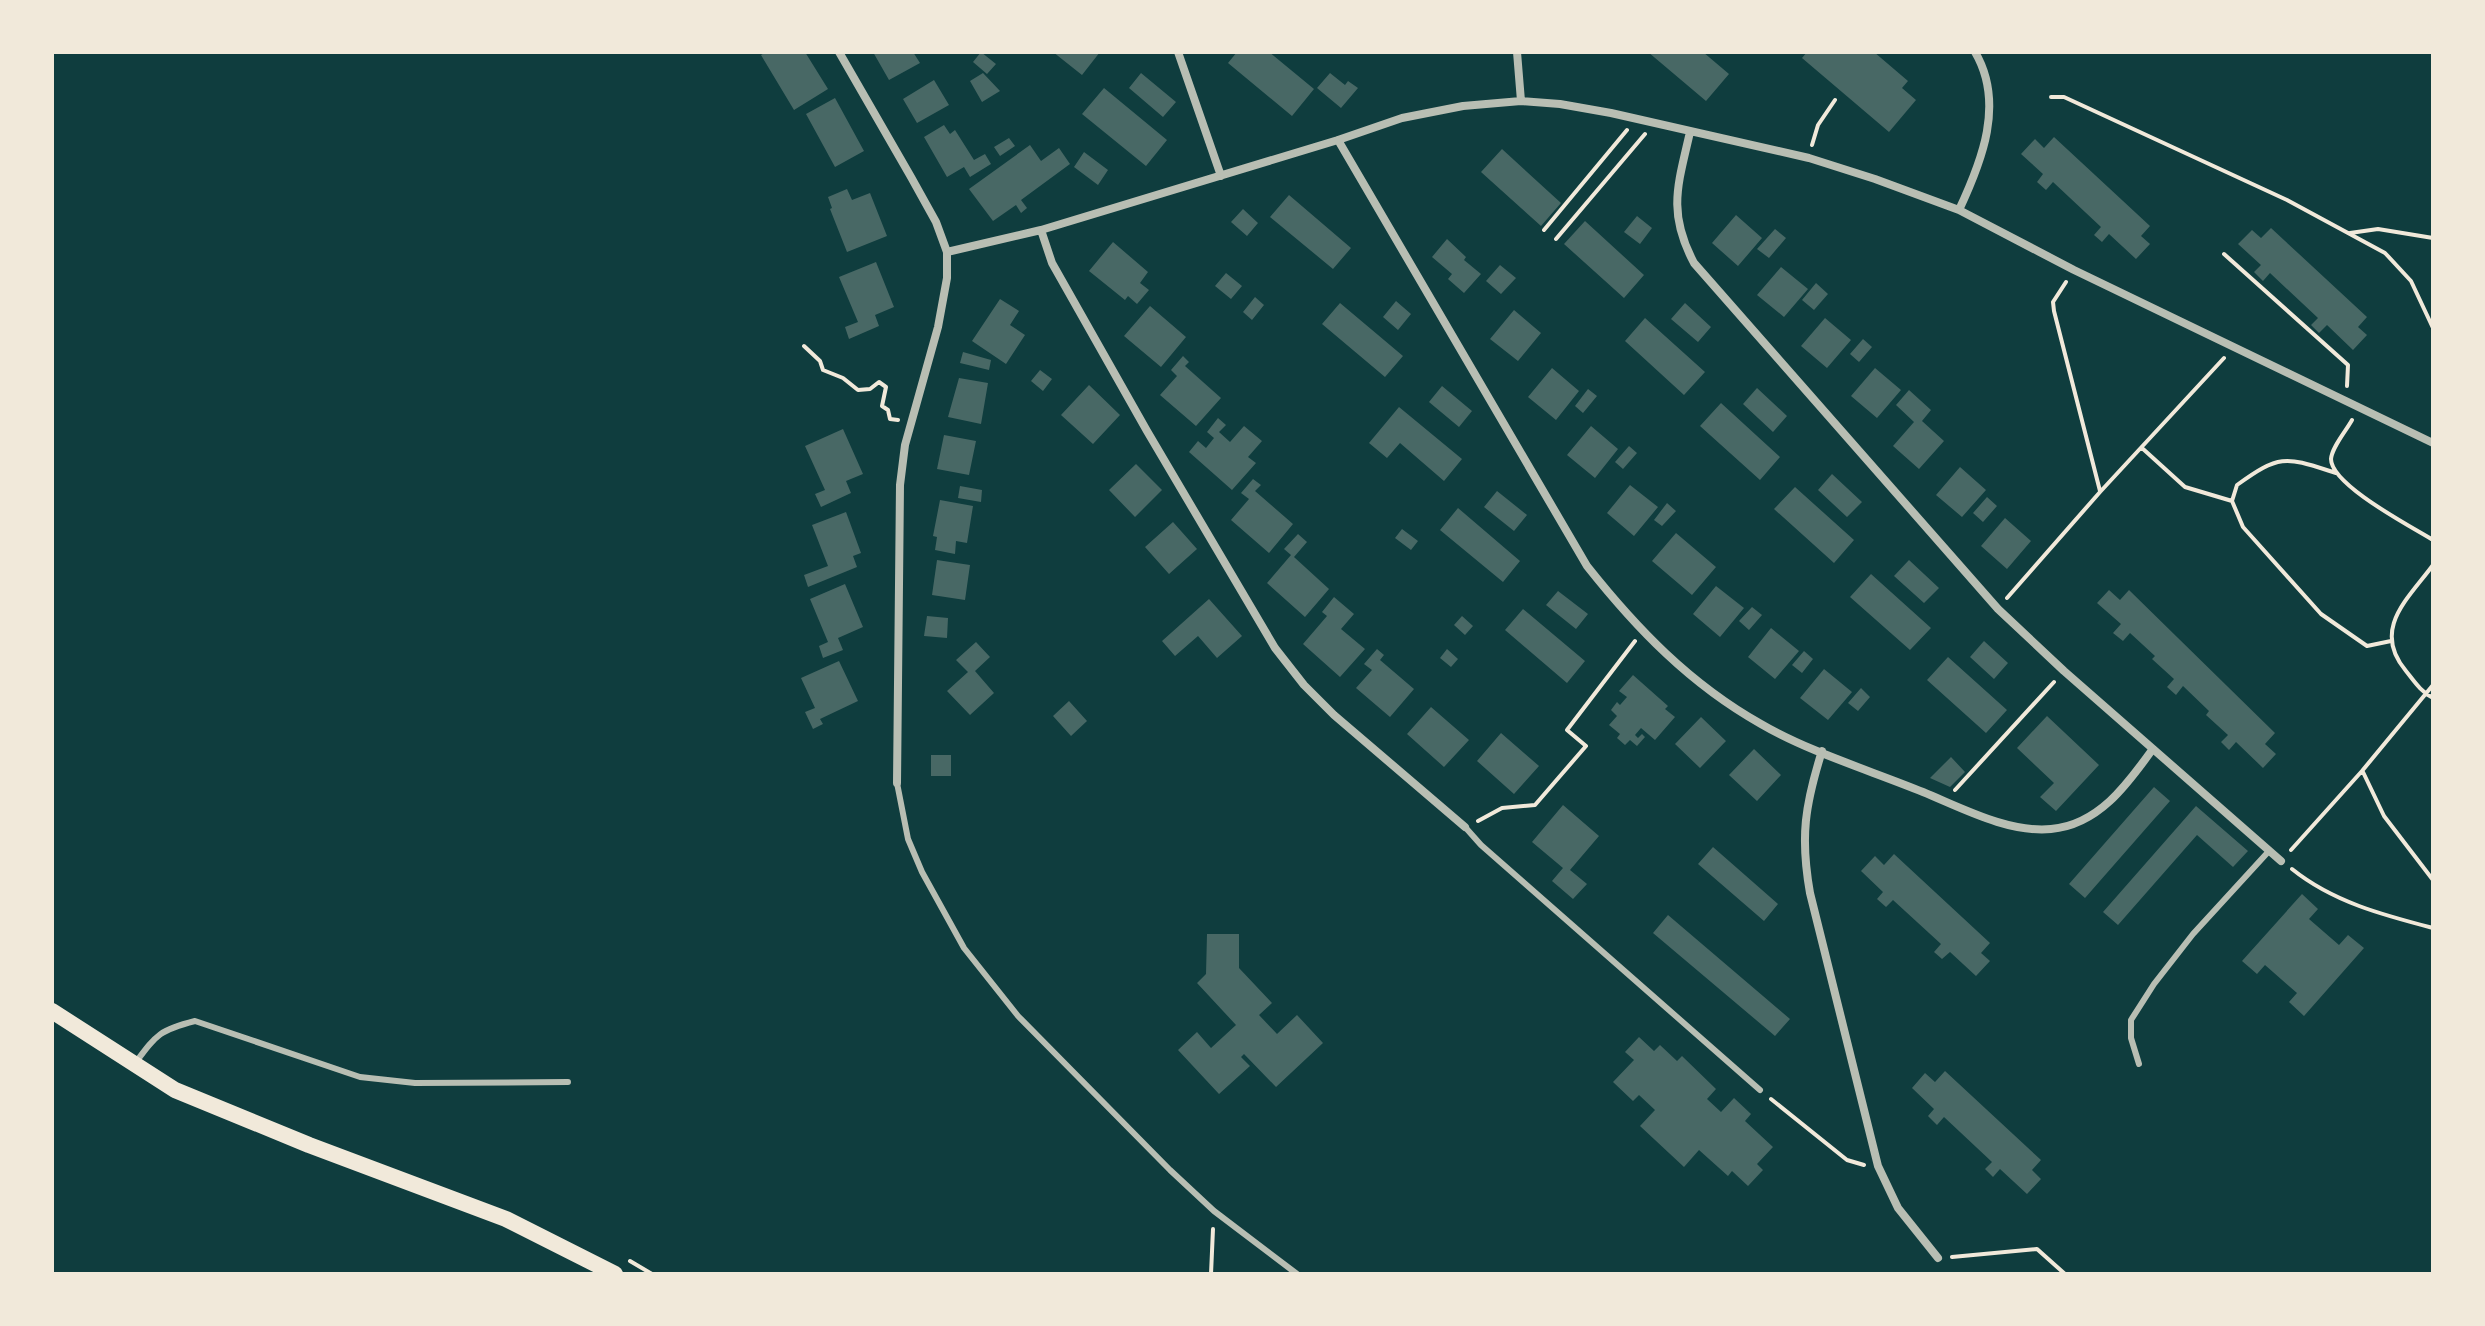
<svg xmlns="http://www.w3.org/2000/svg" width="2485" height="1326" viewBox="0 0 2485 1326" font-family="'Fira Sans',sans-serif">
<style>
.building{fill:#486865}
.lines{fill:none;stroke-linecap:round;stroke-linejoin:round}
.path{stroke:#f1e9da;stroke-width:4}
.service{stroke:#b8beb3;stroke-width:6}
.minor{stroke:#b8beb3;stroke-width:8}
.secondary{stroke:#f1e9da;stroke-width:16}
</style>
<rect width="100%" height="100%" fill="#0f3d3e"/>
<path class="building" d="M766 52H805L828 89 794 110 761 55Z
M873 52H913L920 63 889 80Z
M981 52 996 64 987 74 973 62Z
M1053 52H1100L1082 75Z
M1237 52H1269L1314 89 1292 116 1228 63Z
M1648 52H1703L1729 74 1706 101Z
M1807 52H1874L1908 81 1902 88 1916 100 1889 132 1802 58Z
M983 73 1000 91 982 102 970 81Z
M1141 73 1176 102 1163 117 1129 88Z
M1330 73 1345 85 1348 81 1358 88 1341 108 1317 88Z
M934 80 949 105 917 123 903 99Z
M1104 88 1167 140 1146 166 1082 114Z
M835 98 864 151 835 167 806 114Z
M944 125 950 134 955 130 974 160 985 154 991 164 970 177 964 167 947 177 924 137Z
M2054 137 2150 226 2141 236 2150 244 2136 259 2109 234 2102 242 2094 235 2101 227 2053 182 2046 190 2037 182 2043 174 2021 154 2035 139 2044 148Z
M1009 138 1015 146 1000 156 994 147Z
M1030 145 1041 161 1059 148 1070 164 1021 200 1027 208 1021 213 1016 205 993 221 969 189Z
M1502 149 1561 203 1541 226 1481 172Z
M1084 152 1108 170 1098 185 1074 167Z
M847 189 852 200 870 193 887 236 847 252 830 209 832 208 828 197Z
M1289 195 1351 248 1333 269 1270 217Z
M1243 209 1258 223 1247 236 1231 222Z
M1736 215 1762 238 1738 266 1712 243Z
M1637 216 1652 228 1640 244 1624 232Z
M1585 221 1644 275 1624 298 1564 244Z
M2271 228 2367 317 2358 327 2367 335 2353 350 2327 325 2319 333 2311 325 2318 318 2270 273 2263 281 2254 272 2261 265 2238 244 2252 230 2261 238Z
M1775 229 1786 238 1769 258 1757 249Z
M1447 239 1466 257 1464 260 1481 274 1464 293 1448 279 1452 274 1432 257Z
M1113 242 1148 272 1140 283 1149 290 1137 304 1128 296 1125 300 1089 271Z
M876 262 894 307 875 315 879 326 849 339 845 327 858 322 839 277Z
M1500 265 1516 278 1501 294 1486 281Z
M1781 267 1808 289 1784 317 1757 295Z
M1226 273 1242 286 1231 299 1215 286Z
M1816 283 1828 294 1814 310 1802 300Z
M1255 297 1264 305 1252 320 1243 312Z
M1000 299 1019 311 1010 325 1025 335 1006 364 972 341Z
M1396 301 1411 314 1398 330 1383 317Z
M1340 303 1403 356 1385 377 1322 324Z
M1685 303 1711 327 1698 342 1671 319Z
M1150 306 1186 337 1161 367 1124 336Z
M1514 310 1541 333 1518 361 1490 339Z
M1645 318 1705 372 1684 395 1625 341Z
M1825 318 1851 340 1827 368 1801 346Z
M1863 339 1872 347 1859 362 1850 354Z
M963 352 991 360 989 370 960 363Z
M1183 356 1189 362 1185 366 1221 398 1196 426 1160 395 1177 376 1171 370Z
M1552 368 1579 391 1556 420 1528 397Z
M1875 368 1901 390 1877 418 1851 396Z
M1040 370 1052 379 1043 391 1031 381Z
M959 378 988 383 981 424 948 417Z
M1089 385 1120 415 1093 444 1061 415Z
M1442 386 1472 411 1459 427 1429 402Z
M1757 388 1787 416 1773 432 1743 404Z
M1588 389 1597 396 1583 413 1575 406Z
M1909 390 1931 410 1922 421 1944 441 1919 469 1893 446 1914 422 1896 405Z
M1721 403 1780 457 1760 480 1700 426Z
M1399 407 1462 459 1444 481 1400 443 1387 458 1369 443Z
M1218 418 1226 425 1219 432 1230 442 1244 426 1262 441 1248 457 1256 463 1232 490 1189 452 1198 441 1206 448 1214 438 1207 432Z
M1591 426 1618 449 1595 478 1567 455Z
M843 429 863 474 846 481 851 493 821 507 815 494 825 490 805 446Z
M944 435 976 441 969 475 937 469Z
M1629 446 1637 453 1623 469 1615 462Z
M1136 464 1162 490 1135 517 1109 490Z
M1960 467 1986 490 1962 517 1936 495Z
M1832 474 1862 502 1847 517 1818 490Z
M1253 479 1261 485 1255 491 1293 524 1269 553 1231 520 1249 499 1241 493Z
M1630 485 1658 507 1634 536 1607 513Z
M960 486 982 490 981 502 958 498Z
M1795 487 1854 540 1834 563 1774 509Z
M1497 491 1527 515 1514 531 1484 507Z
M1987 497 1997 506 1983 522 1973 513Z
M940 500 973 506 967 543 956 541 955 554 935 550 937 537 933 536Z
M1667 503 1676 511 1662 526 1654 520Z
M1458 508 1520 561 1503 582 1440 530Z
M846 512 861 553 853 556 857 567 808 587 804 575 828 566 812 525Z
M2005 518 2031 541 2007 569 1981 546Z
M1173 522 1197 549 1169 574 1145 547Z
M1402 529 1418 541 1411 550 1395 538Z
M1676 533 1716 567 1692 595 1652 561Z
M1298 534 1307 542 1294 557 1329 589 1305 617 1267 583 1291 555 1284 549Z
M937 560 970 565 965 600 932 595Z
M1909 560 1939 588 1924 603 1894 576Z
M1871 574 1931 628 1910 650 1850 597Z
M845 584 863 627 838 638 843 650 823 658 819 646 828 642 810 599Z
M1716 586 1744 608 1720 637 1693 614Z
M2109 590 2120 600 2129 590 2275 733 2265 744 2276 754 2263 768 2236 742 2229 750 2221 742 2228 735 2206 715 2209 711 2183 686 2176 695 2167 687 2174 679 2152 659 2155 656 2130 633 2123 641 2113 633 2121 624 2097 603Z
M1558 591 1588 614 1576 629 1546 605Z
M1334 597 1354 614 1341 629 1365 649 1340 677 1303 644 1327 616 1322 612Z
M1209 599 1242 636 1217 658 1198 636 1175 656 1162 641Z
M1752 607 1762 615 1749 630 1739 621Z
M1523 609 1585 661 1567 683 1505 630Z
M927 616 948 618 947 638 924 636Z
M1462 616 1473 626 1465 635 1454 625Z
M1771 628 1799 651 1775 679 1748 657Z
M1984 641 2008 663 1994 679 1970 657Z
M976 642 990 657 975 671 994 693 970 715 947 691 968 672 956 660Z
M1377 649 1384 655 1380 660 1414 689 1390 717 1356 688 1372 670 1364 664Z
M1447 649 1458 659 1451 667 1440 658Z
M1804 651 1813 659 1802 673 1792 665Z
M1948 657 2007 710 1986 733 1927 680Z
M839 661 858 701 820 719 823 724 813 729 805 712 815 708 801 678Z
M1824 669 1852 692 1828 720 1800 698Z
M1633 675 1668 706 1665 709 1675 717 1655 740 1641 728 1635 735 1638 738 1642 734 1645 737 1637 746 1630 740 1625 745 1617 738 1620 734 1609 725 1617 716 1611 710 1617 702 1620 705 1627 697 1619 691Z
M1861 688 1870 697 1858 711 1848 703Z
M1069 701 1087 721 1071 736 1053 716Z
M1431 707 1469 740 1444 767 1407 734Z
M2047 716 2099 765 2056 811 2040 797 2054 783 2017 748Z
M1701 717 1726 741 1700 768 1675 744Z
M1501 733 1539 766 1514 794 1477 761Z
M1754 749 1781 775 1757 801 1729 775Z
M931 755H951V776H931Z
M1951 757 1965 772 1950 787 1930 778Z
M2154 787 2170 801 2085 898 2069 884Z
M1563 805 1599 836 1570 870 1587 884 1573 899 1552 881 1563 868 1532 842Z
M2196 806 2248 851 2233 867 2197 835 2118 925 2103 912Z
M1713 847 1778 904 1764 921 1698 864Z
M1894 854 1990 943 1981 953 1990 961 1976 976 1950 952 1942 959 1934 952 1941 944 1893 900 1886 907 1877 899 1883 892 1861 871 1875 856 1884 865Z
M2302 894 2318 909 2309 919 2339 945 2348 935 2364 948 2304 1016 2289 1002 2297 993 2265 965 2257 974 2242 961Z
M1668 915 1790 1019 1775 1036 1653 933Z
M1207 934H1239V968L1272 1003 1259 1015 1277 1034 1297 1015 1323 1043 1276 1087 1244 1054 1241 1057 1250 1066 1219 1094 1178 1050 1197 1032 1211 1048 1236 1025 1197 983 1206 974Z
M1639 1037 1654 1051 1660 1045 1677 1061 1682 1056 1716 1089 1707 1099 1721 1112 1734 1098 1751 1114 1745 1121 1773 1147 1757 1164 1763 1170 1748 1186 1732 1171 1728 1176 1699 1150 1684 1167 1640 1126 1655 1110 1639 1095 1633 1101 1613 1082 1634 1060 1625 1052Z
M1945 1071 2041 1160 2032 1170 2041 1179 2027 1194 2000 1169 1993 1177 1985 1169 1992 1162 1944 1117 1937 1125 1928 1116 1934 1109 1912 1088 1925 1073 1935 1082Z"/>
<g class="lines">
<path class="path" d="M2051 97H2064L2287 200 2385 253 2411 281 2433 328
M1812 145 1818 125 1835 100
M1544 230 1627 130
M2350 233 2378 229 2433 238
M1556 239 1645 134
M2224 254 2348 365 2347 386
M2066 282 2053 302 2054 311 2100 491
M804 346 820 361 823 370 843 378 858 390 870 389 879 382 886 387 882 406 888 410 890 419 898 420
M2352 420C2346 431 2332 447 2331 459 2331 485 2412 527 2433 540
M2142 448 2185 487 2232 501
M2336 473C2286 457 2281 453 2237 485L2232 501 2243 527 2321 614 2367 646 2391 641
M2433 565C2408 599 2371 629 2406 671 2414 681 2421 692 2433 698
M2007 598 2100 492 2224 358
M2363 772 2384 816 2433 880
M1955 790 2054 682
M1478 821 1502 808 1535 805 1586 746 1567 730 1635 641
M2291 850 2362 771 2433 685
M2292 869C2333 902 2383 915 2433 928
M1771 1099 1847 1160 1864 1165
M1952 1257 2037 1249 2065 1274
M630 1261 652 1274
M1211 1274 1213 1229"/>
<path class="service" d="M897 783 908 839 922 872 964 948 1018 1016 1170 1170 1214 1211 1297 1274
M1465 827 1481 845 1760 1090
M136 1062C157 1034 160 1030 195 1021L360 1077 415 1083 568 1082
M2139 1064 2131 1038V1020L2154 984 2193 934 2269 851"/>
<path class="minor" d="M839 52 911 177 936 222 947 252V278L938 327 905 445 900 485 897 783
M1178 52 1221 176
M1517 52 1521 101
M1690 132C1678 185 1667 212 1694 263L1998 609 2064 671 2281 861
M1338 140 1587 566C1637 629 1690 684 1761 724 1809 752 1872 771 1923 792 1962 808 2008 833 2051 829 2098 825 2127 785 2152 750
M1959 210C1982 161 2005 103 1975 52
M1041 230 1052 263 1147 431 1275 648 1304 685 1334 715 1465 827
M947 252 1041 230 1338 140 1402 118 1463 106 1521 101 1560 104 1611 113 1809 158 1875 179 1959 210 2074 270 2433 443
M1822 751C1805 805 1800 837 1810 893L1878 1166 1898 1208 1938 1258"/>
<path class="secondary" d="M52 1011 175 1090 309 1145 506 1219 615 1274"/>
</g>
<rect width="2485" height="1326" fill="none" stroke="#f1e9da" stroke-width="108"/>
</svg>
